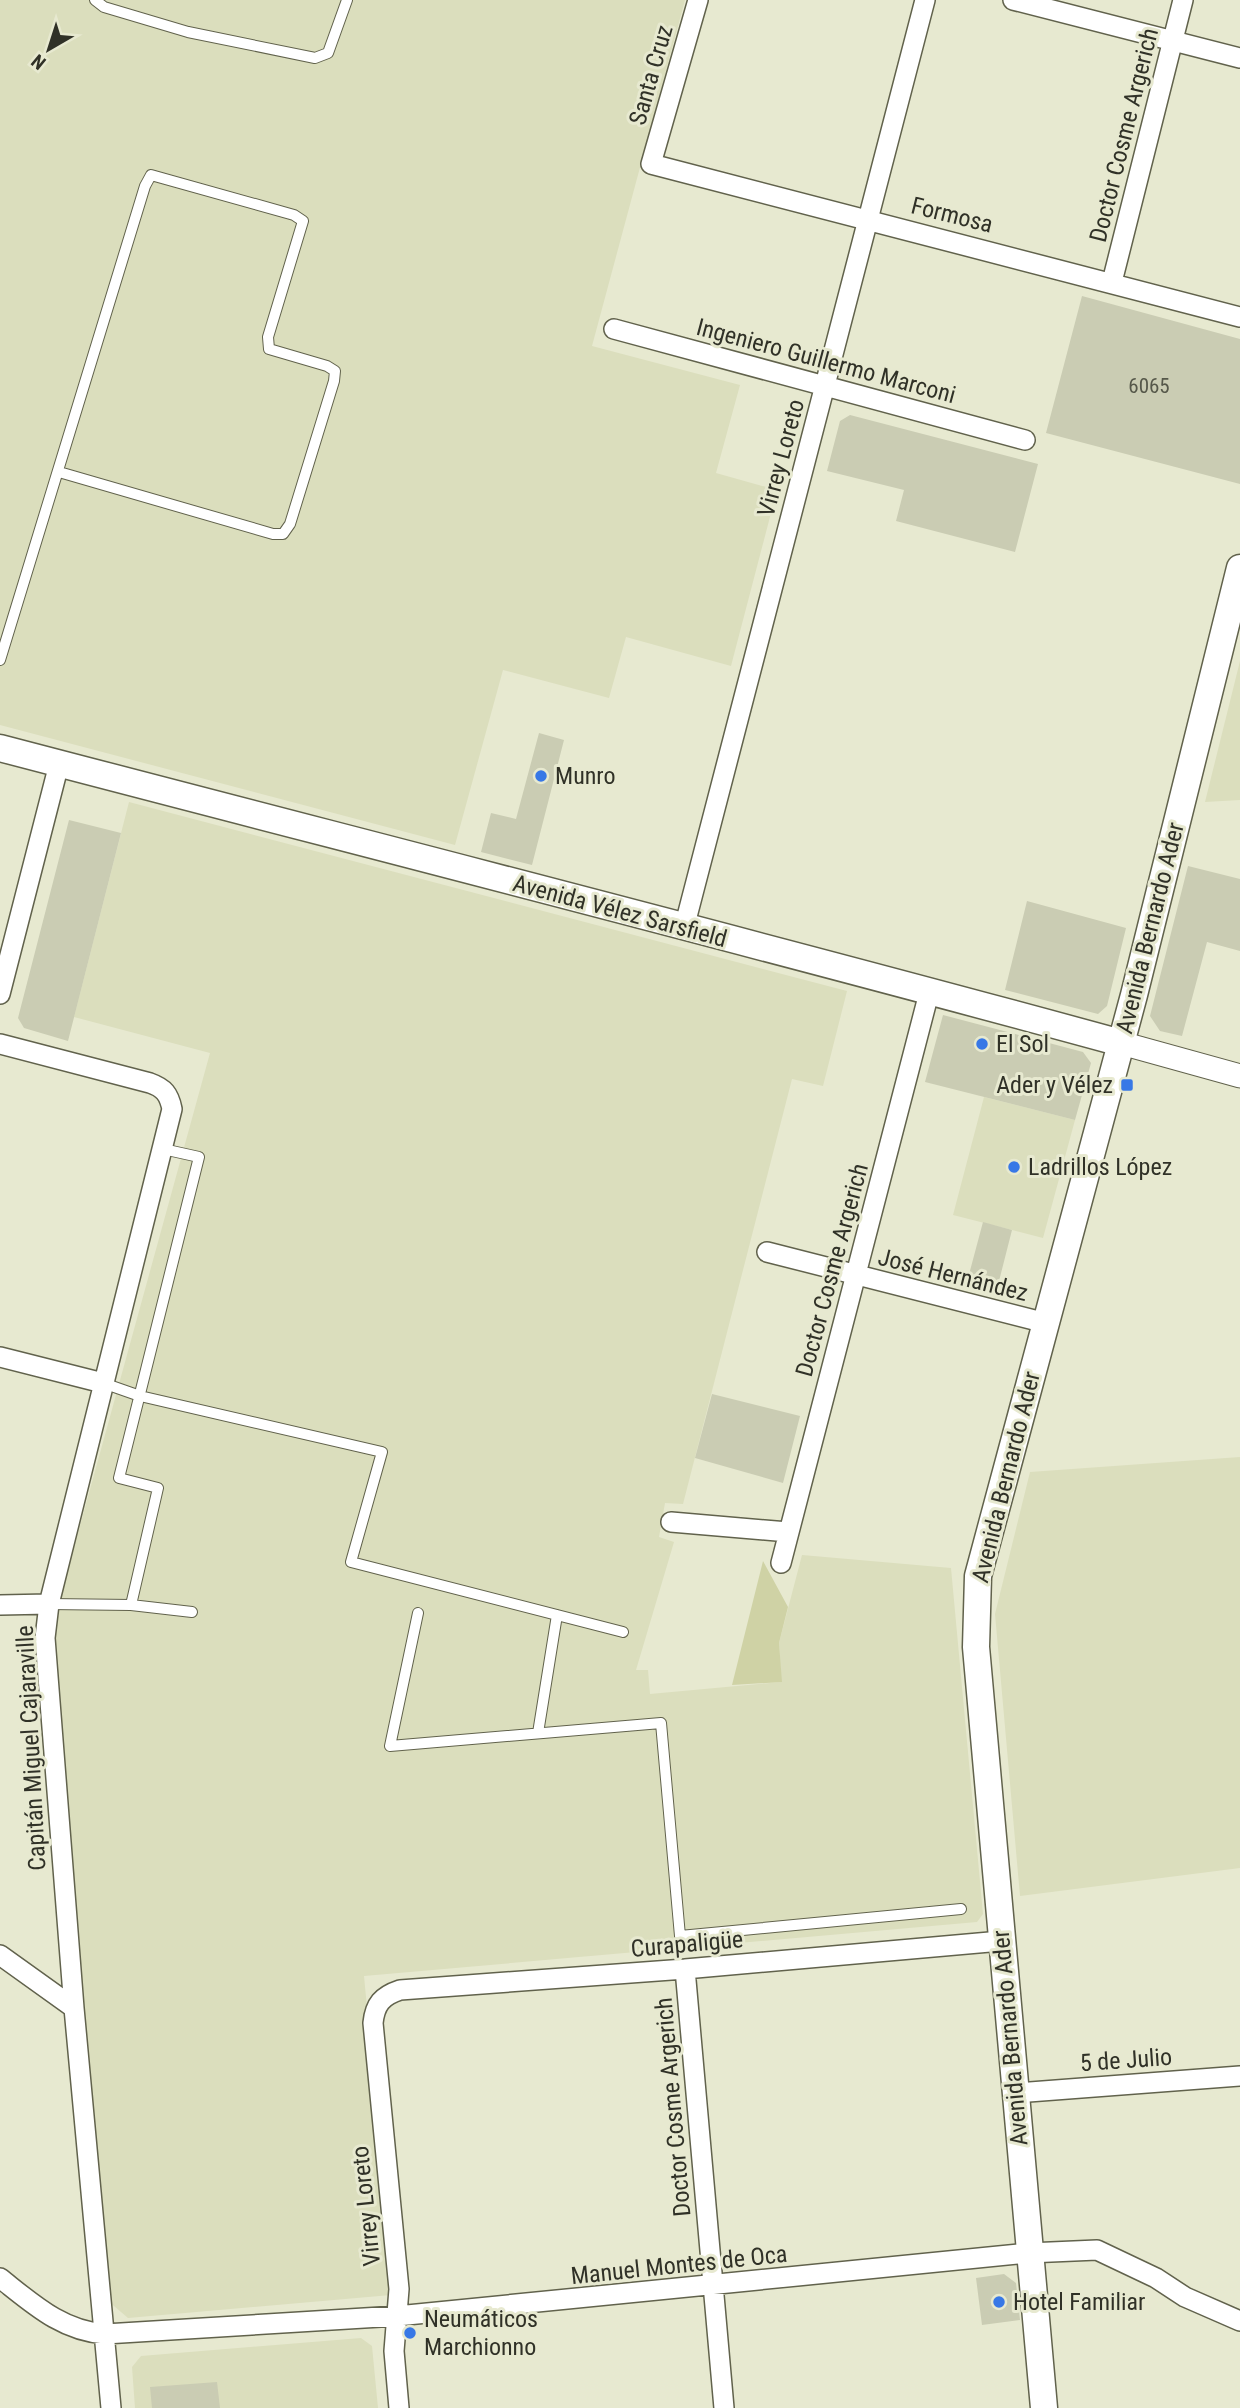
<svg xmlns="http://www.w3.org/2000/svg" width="1240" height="2408" viewBox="0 0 1240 2408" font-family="'Roboto Condensed',sans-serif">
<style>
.built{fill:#dbdebd}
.green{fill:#cfd2a5}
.building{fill:#caccb3}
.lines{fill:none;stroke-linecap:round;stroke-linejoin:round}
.service-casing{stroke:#61624c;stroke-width:12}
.minor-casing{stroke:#61624c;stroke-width:22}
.tertiary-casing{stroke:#61624c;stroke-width:25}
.secondary-casing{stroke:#61624c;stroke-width:29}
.service{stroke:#fff;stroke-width:10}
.minor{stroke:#fff;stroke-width:19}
.tertiary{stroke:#fff;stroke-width:23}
.secondary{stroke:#fff;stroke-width:26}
.poi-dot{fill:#3878e6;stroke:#e7e9d0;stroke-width:2.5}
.labels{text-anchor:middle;stroke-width:6;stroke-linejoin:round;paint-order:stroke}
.number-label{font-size:21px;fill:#56584a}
.street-label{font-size:24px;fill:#303127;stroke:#e7e9d0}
.poi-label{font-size:24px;fill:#303127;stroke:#e7e9d0;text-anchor:start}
</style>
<rect width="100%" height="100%" fill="#e7e9d0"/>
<path class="built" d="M0 0H685L592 346 740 385 716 473 777 490 731 666 626 637 609 698 503 670 455 845 0 725Z
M1240 661V800L1205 802Z
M129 802 847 991 823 1086 792 1079 683 1504 665 1503 659 1537 674 1542 636 1670H648L650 1694 781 1682 779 1643 802 1555 951 1568 983 1914 977 1922 364 1976 394 2291 391 2295 128 2318 107 2300 46 1611 56 1613 210 1053 74 1017Z
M984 1097 1075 1120 1043 1238 953 1215Z
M1240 1457V1868L1020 1896 995 1614 1030 1472Z
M361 2338 372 2346 378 2408H135L132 2367 141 2356Z"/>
<path class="green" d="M763 1561 788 1607 779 1643 782 1682 732 1685Z"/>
<path class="building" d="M1082 296 1240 339V484L1046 433Z
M850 415 1038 464 1015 552 896 521 904 490 827 471 840 421Z
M539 733 564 740 532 865 481 852 491 813 516 819Z
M69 820 121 833 68 1041 24 1028 18 1018Z
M1188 866 1240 879V951L1207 942 1182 1036 1160 1031 1150 1016Z
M1027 901 1126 928 1107 1006 1098 1014 1005 990Z
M943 1015 1083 1052 1091 1063 1075 1120 925 1082Z
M983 1222 1012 1230 997 1289 967 1282Z
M712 1394 800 1416 783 1483 695 1458Z
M1004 2274 1016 2283 1020 2320 982 2325 976 2278Z
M217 2382 220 2408H152L150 2387Z"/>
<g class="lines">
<defs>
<path id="service" d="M95 0 104 7 188 32 315 58 328 53 347 0
M0 660 145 186 151 175 294 215 303 221 268 337 269 349 327 366 335 371 334 381 290 524 283 534H273L59 472
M103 1383 140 1396 382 1452 351 1562 623 1632
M49 1604 131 1605 192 1612
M131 1605 158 1488 119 1478 199 1157 163 1149
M418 1613 390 1746 661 1723 680 1936 961 1909
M538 1733 557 1615"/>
<path id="minor" d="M698 0 651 164 1240 317
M1013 0 1240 58
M1112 282 1183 0
M614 329 1025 440
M684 928 925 0
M0 994 59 764
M0 1044 150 1083C164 1088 169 1094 172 1109L49 1604 45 1638 74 2008 111 2408
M767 1252 1046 1323
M0 1357 103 1383
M671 1522 788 1532
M781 1563 930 989
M0 1605 49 1604
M0 1955 74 2008
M685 1969 724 2408
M1015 2093 1240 2076
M0 2278C33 2304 62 2331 105 2334L397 2316 1028 2253 1097 2250 1156 2278 1185 2297 1240 2321
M399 2408 394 2351 399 2289 373 2023C375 2004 382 1996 400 1990L685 1969 1001 1941"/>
<path id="tertiary" d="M1121 1043 1240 1076"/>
<path id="secondary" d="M0 748C374 846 748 941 1121 1043
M1044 2408 976 1647 978 1576 1134 995 1240 568"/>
</defs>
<use href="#service" class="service-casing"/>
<use href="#minor" class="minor-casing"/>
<use href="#tertiary" class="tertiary-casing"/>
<use href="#secondary" class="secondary-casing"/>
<use href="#service" class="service"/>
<use href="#minor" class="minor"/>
<use href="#tertiary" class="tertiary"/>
<use href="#secondary" class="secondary"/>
</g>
<g class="poi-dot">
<circle cx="541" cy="776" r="7"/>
<circle cx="982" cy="1044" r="7"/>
<rect x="1120" y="1078" width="14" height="14" rx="3.5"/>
<circle cx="1014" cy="1167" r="7"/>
<circle cx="999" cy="2302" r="7"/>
<circle cx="410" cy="2333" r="7"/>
</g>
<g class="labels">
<g class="number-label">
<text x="1149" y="393">6065</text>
</g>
<g class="street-label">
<text transform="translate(651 75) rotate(-74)" y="8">Santa Cruz</text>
<text transform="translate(1124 135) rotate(-76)" y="8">Doctor Cosme Argerich</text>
<text transform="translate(952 215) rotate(14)" y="8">Formosa</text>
<text transform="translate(826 361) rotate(15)" y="8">Ingeniero Guillermo Marconi</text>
<text transform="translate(781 458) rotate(-75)" y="8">Virrey Loreto</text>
<text transform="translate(620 911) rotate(15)" y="8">Avenida Vélez Sarsfield</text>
<text transform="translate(1150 928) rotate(-76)" y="8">Avenida Bernardo Ader</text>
<text transform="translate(832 1270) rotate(-75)" y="8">Doctor Cosme Argerich</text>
<text transform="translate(953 1275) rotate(14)" y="8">José Hernández</text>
<text transform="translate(1006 1477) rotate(-76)" y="8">Avenida Bernardo Ader</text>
<text transform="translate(31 1748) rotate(-93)" y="8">Capitán Miguel Cajaraville</text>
<text transform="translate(687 1944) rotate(-5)" y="8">Curapaligüe</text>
<text transform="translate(1010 2038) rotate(-95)" y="8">Avenida Bernardo Ader</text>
<text transform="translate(1126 2060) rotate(-4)" y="8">5 de Julio</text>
<text transform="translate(673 2107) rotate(-95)" y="8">Doctor Cosme Argerich</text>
<text transform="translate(366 2206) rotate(-96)" y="8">Virrey Loreto</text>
<text transform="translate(679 2265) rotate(-6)" y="8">Manuel Montes de Oca</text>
</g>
<g class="poi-label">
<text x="555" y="784">Munro</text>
<text x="996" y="1052">El Sol</text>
<text x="1113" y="1093" text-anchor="end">Ader y Vélez</text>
<text x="1028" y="1175">Ladrillos López</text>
<text x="1013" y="2310">Hotel Familiar</text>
<text x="424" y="2327">Neumáticos<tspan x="424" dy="28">Marchionno</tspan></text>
</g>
</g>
<g transform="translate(49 49) rotate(219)" stroke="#e7e9d0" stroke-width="5" paint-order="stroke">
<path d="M0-5L12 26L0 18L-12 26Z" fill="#303127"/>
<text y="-10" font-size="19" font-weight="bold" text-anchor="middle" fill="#303127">N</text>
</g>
</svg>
